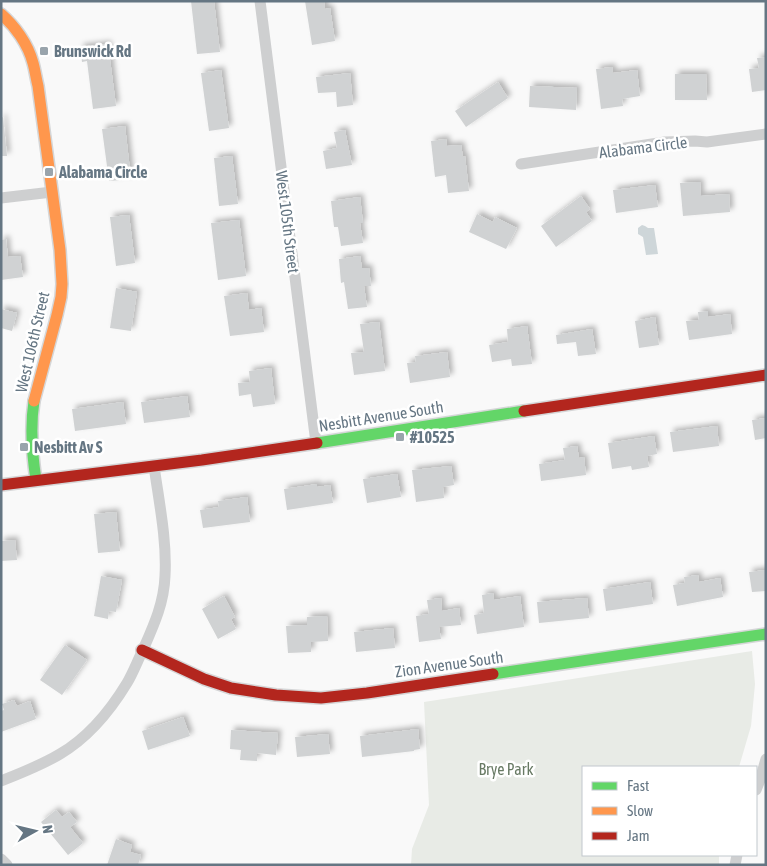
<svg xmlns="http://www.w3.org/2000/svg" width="767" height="866" viewBox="0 0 767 866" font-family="'Asap Condensed',sans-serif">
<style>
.green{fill:#e8ebe6}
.water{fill:#ced6d9}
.building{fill:#d0d2d3;filter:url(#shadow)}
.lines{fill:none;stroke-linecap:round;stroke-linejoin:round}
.fast-casing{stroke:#d5d6d7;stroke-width:14}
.slow-casing{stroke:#d5d6d7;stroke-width:14}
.jam-casing{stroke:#d5d6d7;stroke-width:14}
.street{stroke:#cecfd0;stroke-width:11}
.fast{stroke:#63d668;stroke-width:11}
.slow{stroke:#ff974d;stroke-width:11}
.jam{stroke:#b3261e;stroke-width:11}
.poi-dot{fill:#99a4ac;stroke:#fff;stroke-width:2}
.labels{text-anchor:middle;stroke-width:5;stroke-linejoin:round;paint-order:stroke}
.poi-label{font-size:16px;font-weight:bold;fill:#657683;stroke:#fff;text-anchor:start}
.street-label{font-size:16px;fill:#657683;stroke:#fff}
.park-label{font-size:16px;fill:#687a64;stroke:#fff}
</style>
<defs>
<filter id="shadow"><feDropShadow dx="3.5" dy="-3.5" stdDeviation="2.5" flood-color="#0004"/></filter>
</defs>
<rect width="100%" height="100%" fill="#f9f9f9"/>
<path class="green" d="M752 651 755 684 751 726 739 767H583V855H719V865H411L412 849 429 805 424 702Z"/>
<path class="water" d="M642 225 645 226 648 228H654L658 254 646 255 643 237 638 234V228Z"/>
<path class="building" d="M191 1H214L220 52 197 54Z
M305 1H324L325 9 330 8 335 41 312 45Z
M108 44 116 106 93 109 87 61 82 62 80 47Z
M766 57V90L752 92 749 69 759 68 757 58Z
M612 67 613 73 637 70 640 96 622 99 623 106 601 109 596 69Z
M221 70 229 128 209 131 201 73Z
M350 73 353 105 337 107 336 92 318 93 316 77Z
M675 74H706L707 100H675Z
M498 82 508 98 466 127 455 111Z
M530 86 577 88 576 110 529 107Z
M3 117 7 156H1V118Z
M125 126 131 179 109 181 102 129Z
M345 130 352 165 326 169 323 151 337 148 334 132Z
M446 139 447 146 461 145 463 157 465 156 469 191 448 193 446 175 435 177 431 141Z
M232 156 238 204 219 206 214 158Z
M700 182 701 196 729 194 730 212 683 216 680 183Z
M655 185 658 207 616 213 613 190Z
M581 196 590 209 586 212 592 221 556 247 541 226Z
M360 197 363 223H360L363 243 341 246 338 227H334L331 201Z
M477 214 493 222 495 217 517 228 506 249 469 232Z
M129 215 135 263 116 266 110 217Z
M239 220 246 276 218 280 211 223Z
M6 239 8 257 20 256 23 277 1 280V240Z
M360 256 362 268H369L371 286H364L367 307 348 309 344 282 341 283 339 259Z
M116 288 137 292 131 331 110 328Z
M247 293 249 310 261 308 264 332 230 336 224 296Z
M1 309 17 313 12 331 1 328Z
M708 311V317L730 314 732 334 689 340 686 321 699 320 698 312Z
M655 317 659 345 639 348 635 321Z
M379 322 385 371 354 375 351 353 364 352 360 324Z
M527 326 532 364 512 366 511 359 492 362 489 345 508 342 507 329Z
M592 329 596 354 578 356 576 342 557 344 556 335Z
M447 352 450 377 410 383 407 363 416 362 415 356Z
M271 368 275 404 253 407 251 394 239 396 238 383 250 382 249 371Z
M187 396 190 417 144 423 141 402Z
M123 402 126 424 75 431 72 409Z
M766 418V438L755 440 752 420Z
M717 426 719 446 673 452 670 432Z
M654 436 657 454 647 456 649 467 632 470 631 466 612 469 608 443Z
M577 446 579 458 584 457 586 475 541 481 539 464 565 460 563 448Z
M451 466 454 485 443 487 444 498 416 502 412 470Z
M397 474 401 497 367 503 363 479Z
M317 484V487L330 485 333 503 287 510 284 489Z
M247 497 250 522 203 528 200 510 219 507 218 501Z
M116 512 120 551 98 553 94 514Z
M15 540 17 560 1 561V541Z
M766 570V591L752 592 749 572Z
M698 575 699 582 720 578 723 597 677 606 673 585 685 583 684 577Z
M101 576 122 580 116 612 109 611 108 619 94 616Z
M650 582 653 604 606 611 603 589Z
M493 593 494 600 520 596 524 627 477 634 474 615 484 613 482 595Z
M224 596 235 617 231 619 236 629 218 639 202 609Z
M441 598 442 611 459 608 461 625 439 627 441 639 419 642 416 616 429 614 427 600Z
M587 598 589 618 539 623 537 602Z
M327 616 328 641 311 642V652L288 653 286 626 307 625V617Z
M393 628 395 648 356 652 354 632Z
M65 645 87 660 62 695 40 680Z
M14 700 17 706 30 701 36 719 1 732V711L4 710 2 704Z
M183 717 190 736 148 750 142 731Z
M418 729 420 749 414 750V751L362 757 360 736Z
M231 730 278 733 276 755 257 753V761L240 760 241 750 230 749Z
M328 734 330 754 297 757 295 737Z
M56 810 62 817 69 812 77 822 70 827 83 843 68 855 41 822Z
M116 839 132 845 130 852 141 855 138 865H107Z"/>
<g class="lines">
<defs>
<path id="fast" d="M34 401C30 427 32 454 36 480
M317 443 524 411
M493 674 766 634"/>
<path id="slow" d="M1 14C15 26 28 44 33 63 35 70 36 78 38 86L60 250 62 284 61 297 57 315 34 401"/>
<path id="jam" d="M524 411 766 375
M1 485 202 460 317 443
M142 650 204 679 231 688 276 695 321 698 367 693 493 674"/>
</defs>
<use href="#fast" class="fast-casing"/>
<use href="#slow" class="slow-casing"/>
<use href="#jam" class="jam-casing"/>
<path class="street" d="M260 1 316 443
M521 164 665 142 695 141 707 142 766 134
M1 198 52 192
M1 781C21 773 42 765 60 754 89 737 110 711 127 683 133 673 137 662 142 652 153 627 164 604 165 576 167 540 159 502 154 466
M756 790 760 780 766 759
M1 859 7 865
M735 865 737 855"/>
<use href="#fast" class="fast"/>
<use href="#slow" class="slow"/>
<use href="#jam" class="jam"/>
</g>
<g class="poi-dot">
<rect x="39" y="46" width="10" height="10" rx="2.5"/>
<rect x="44" y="167" width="10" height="10" rx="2.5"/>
<rect x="395" y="432" width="10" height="10" rx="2.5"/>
<rect x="19" y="442" width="10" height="10" rx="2.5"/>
</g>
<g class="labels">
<g class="poi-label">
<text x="54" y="57">Brunswick Rd</text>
<text x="59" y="178">Alabama Circle</text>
<text x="410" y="443">#10525</text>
<text x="34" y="453">Nesbitt Av S</text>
</g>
<g class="street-label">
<text transform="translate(643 147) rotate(-7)" y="6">Alabama Circle</text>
<text transform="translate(288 222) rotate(83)" y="6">West 105th Street</text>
<text transform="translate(32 342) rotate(-77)" y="6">West 106th Street</text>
<text transform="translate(381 416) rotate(-9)" y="6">Nesbitt Avenue South</text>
<text transform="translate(449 664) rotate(-8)" y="6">Zion Avenue South</text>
</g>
<g class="park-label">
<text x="506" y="775">Brye Park</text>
</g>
</g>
<rect width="767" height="866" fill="none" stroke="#657683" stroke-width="5"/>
<rect x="582" y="766" width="175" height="90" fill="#ffffff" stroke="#c1c8cd"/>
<rect x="592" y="782" width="25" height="8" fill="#63d668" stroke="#c1c8cd"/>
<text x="627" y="791" font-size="15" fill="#657683">Fast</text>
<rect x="592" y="807" width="25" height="8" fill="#ff974d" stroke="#c1c8cd"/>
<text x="627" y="816" font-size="15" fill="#657683">Slow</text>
<rect x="592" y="832" width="25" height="8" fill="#b3261e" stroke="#c1c8cd"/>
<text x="627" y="841" font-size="15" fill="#657683">Jam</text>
<g transform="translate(35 831) rotate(82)" stroke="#ffffff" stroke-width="4" paint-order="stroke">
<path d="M0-4L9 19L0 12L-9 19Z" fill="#657683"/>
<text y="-8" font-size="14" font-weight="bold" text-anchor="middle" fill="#657683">N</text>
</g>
</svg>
